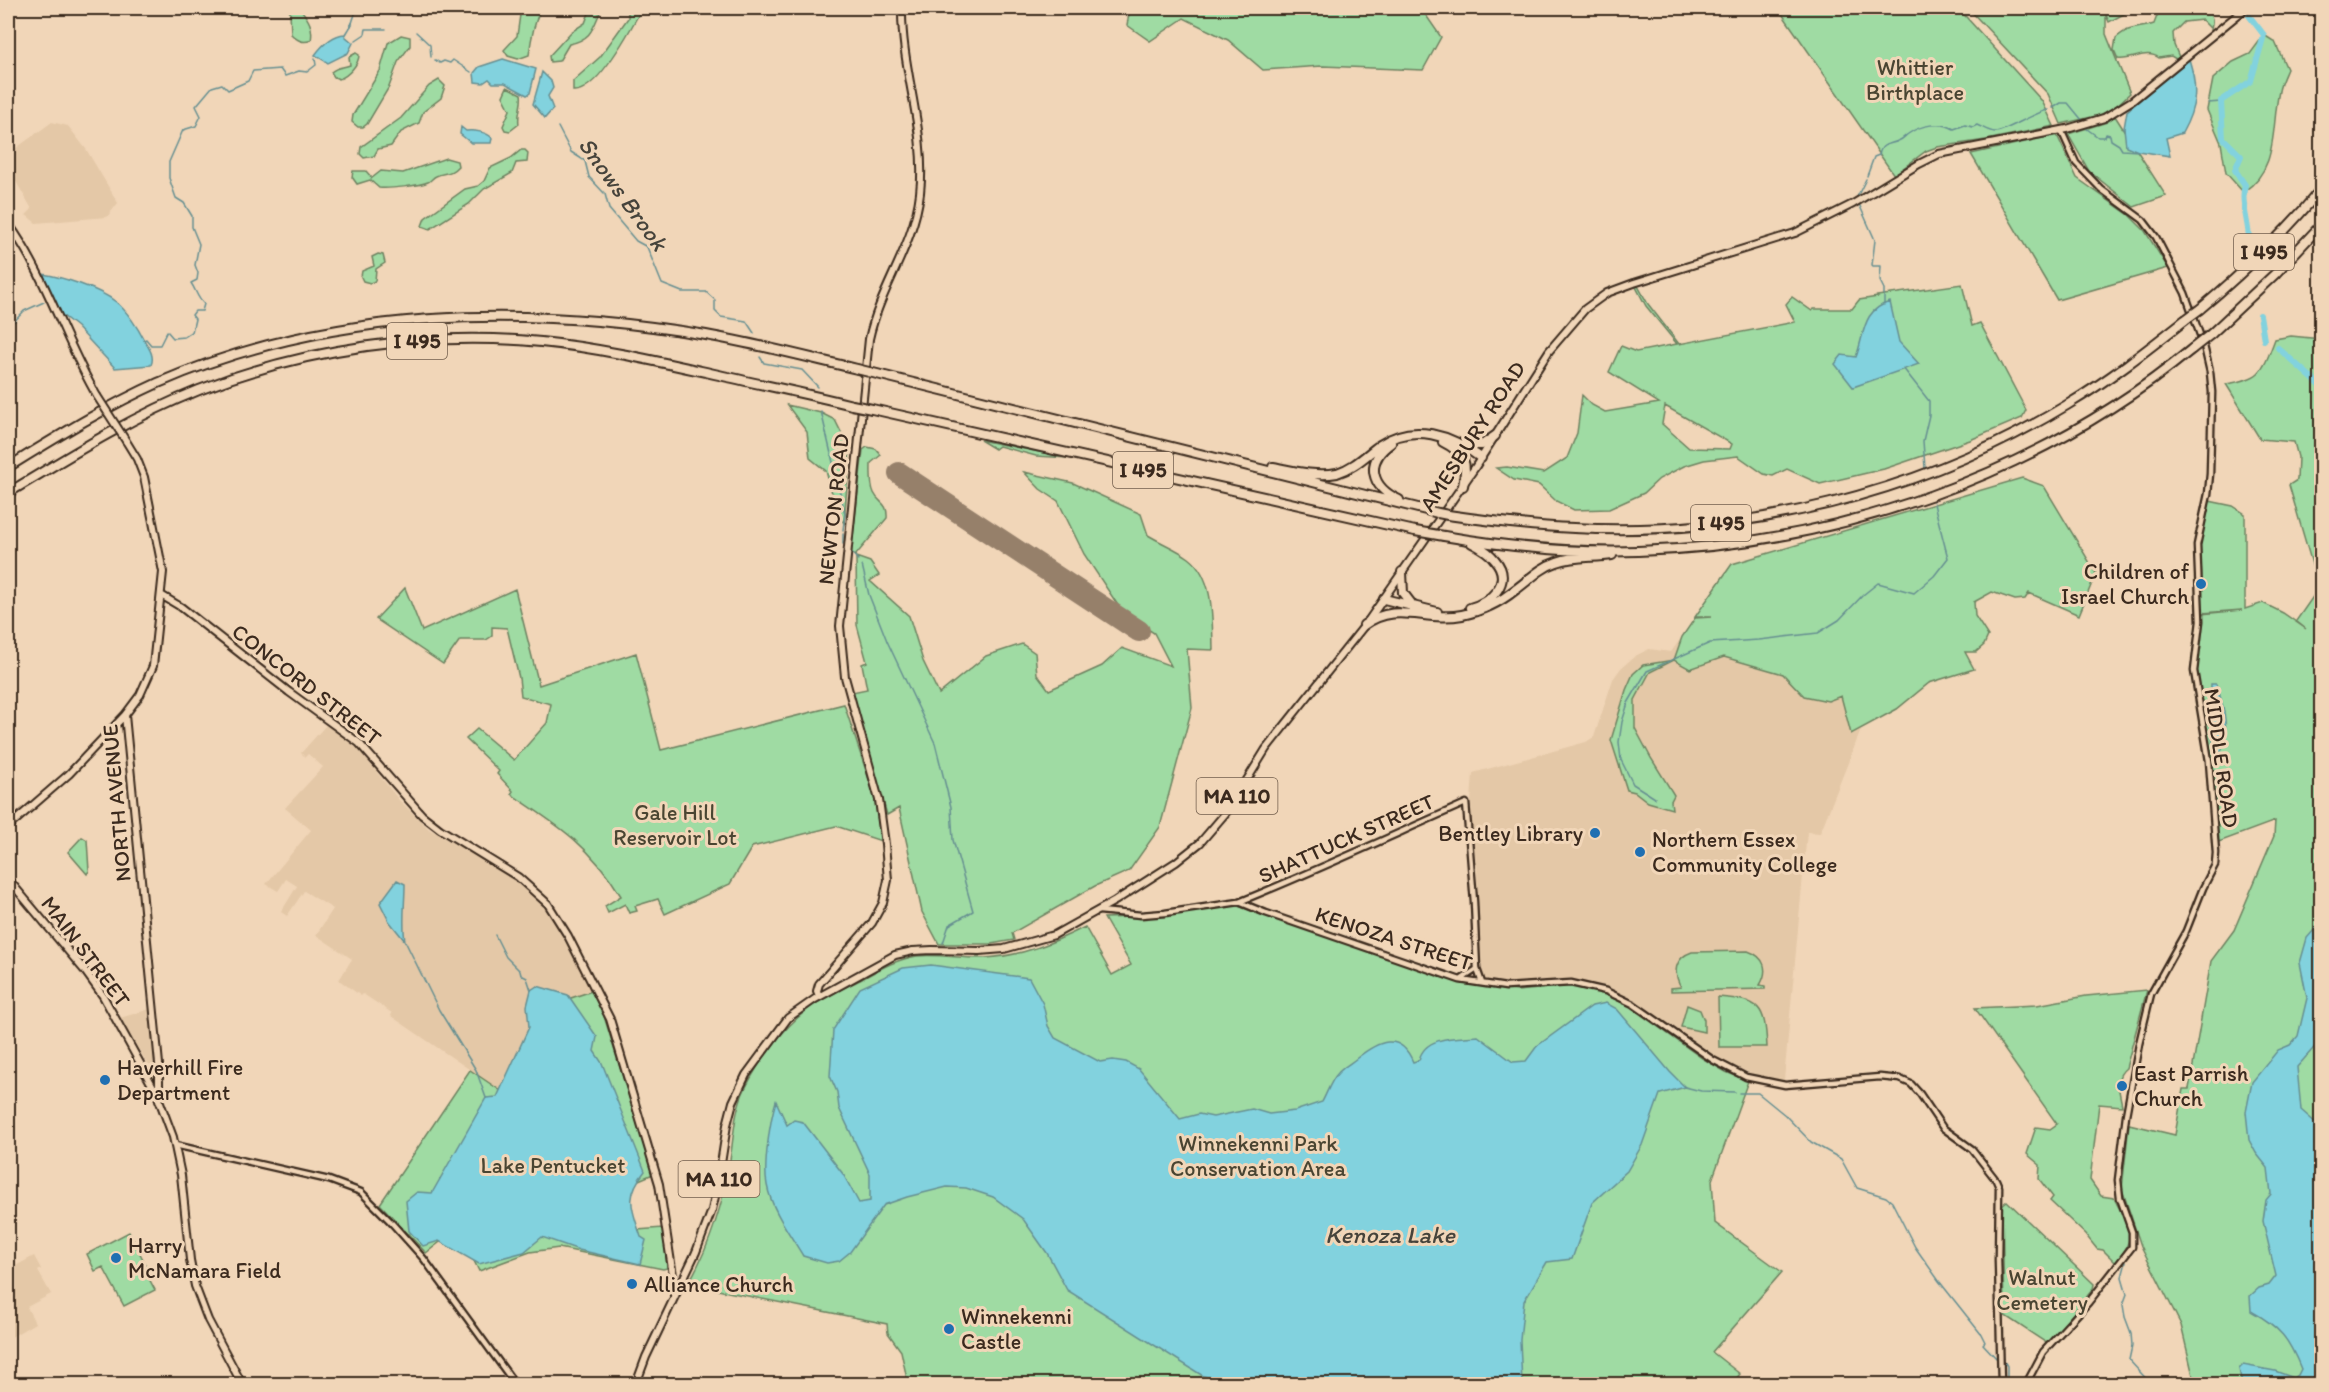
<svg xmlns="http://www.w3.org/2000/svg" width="2329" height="1392" viewBox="0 0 2329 1392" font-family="Itim,sans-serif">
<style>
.built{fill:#e4c8a7}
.green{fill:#9fdba3;stroke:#6d8260;stroke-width:1.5;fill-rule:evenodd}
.water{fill:#82d2de;stroke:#668f91;stroke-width:1.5}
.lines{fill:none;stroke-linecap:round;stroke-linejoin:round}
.stream{stroke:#668f91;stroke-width:1.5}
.river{stroke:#82d2de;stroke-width:6}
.runway{stroke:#96806b;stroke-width:22}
.minor-casing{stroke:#3b2a1e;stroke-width:9}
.major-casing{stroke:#3b2a1e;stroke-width:10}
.highway-casing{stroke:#3b2a1e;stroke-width:12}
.minor{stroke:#f1d6b8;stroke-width:4.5}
.major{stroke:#f1d6b8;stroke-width:6}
.highway{stroke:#f1d6b8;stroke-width:8}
.major-bridge-casing{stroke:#3b2a1e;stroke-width:10;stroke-linecap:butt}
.highway-bridge-casing{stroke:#3b2a1e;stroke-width:12;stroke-linecap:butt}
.major-bridge{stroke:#f1d6b8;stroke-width:6}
.highway-bridge{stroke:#f1d6b8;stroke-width:8}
.poi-dot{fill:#1f6fb2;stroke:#f1d6b8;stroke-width:2}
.labels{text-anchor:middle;stroke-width:6;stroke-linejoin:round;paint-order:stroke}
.shield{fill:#f1d6b8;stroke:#725e4c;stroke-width:1.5}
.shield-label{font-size:21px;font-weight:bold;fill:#3b2a1e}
.park-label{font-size:22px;fill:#4a4532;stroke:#f1d6b8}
.street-label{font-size:22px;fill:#3b2a1e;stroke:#f1d6b8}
.poi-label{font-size:22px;fill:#3b2a1e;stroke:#f1d6b8;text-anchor:start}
.water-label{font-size:24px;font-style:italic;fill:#46433b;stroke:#f1d6b8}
</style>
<rect width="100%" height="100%" fill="#f1d6b8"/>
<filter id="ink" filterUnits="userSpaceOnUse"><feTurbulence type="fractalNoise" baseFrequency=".0167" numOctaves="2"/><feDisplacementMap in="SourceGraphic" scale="12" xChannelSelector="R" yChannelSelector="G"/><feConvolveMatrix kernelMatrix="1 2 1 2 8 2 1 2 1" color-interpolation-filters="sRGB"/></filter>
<g filter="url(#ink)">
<path class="built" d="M52 122 68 126 86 149 118 203 107 217 36 223 26 215 32 209 8 168V154Z
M1806 593 1842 698 1851 734 1861 730 1820 833 1807 832 1784 1080 1758 1076 1722 1062 1637 1003 1608 989 1561 979 1515 984 1490 981 1484 978 1479 965 1477 869 1470 816 1473 773 1586 742 1594 737 1613 679 1621 668 1635 656 1649 649 1671 652 1692 623 1752 618 1791 607Z
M327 724 359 750 399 800 429 829 511 877 540 901 559 929 592 991 568 999 533 1029 507 1095 391 1016 392 1013 363 994 361 996 339 980 352 959 316 935 333 909 304 891 287 916 281 912 297 886 286 879 278 891 266 884 311 830 285 808 323 767 308 754 305 757 301 753Z
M150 1009 157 1076 156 1078 120 1018Z
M34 1256 41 1269 38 1271 51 1294 27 1307 35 1323 8 1339V1270Z"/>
<path class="green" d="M287 8H300C307 18 314 26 311 40 303 44 297 40 291 34L290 12Z
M521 8H541C534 23 531 38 529 55L518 59 508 56 504 50 517 36Z
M591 8H602C593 27 593 39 569 44L559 61 550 62 549 56 571 32 585 23Z
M628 8H642C632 27 597 93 573 91V81L600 57 628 18Z
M1130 8H1421L1441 37 1423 70 1322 66 1263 70 1228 40 1184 18 1150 41 1127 25Z
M1778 8H1958L2042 101 2054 126 1986 140 1937 147 1926 151 1894 175Z
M1968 8H2135L2109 22 2106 15V34L2130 93 2112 110 2096 116 2061 124 2048 94Z
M2160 8C2178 7 2220 0 2211 29L2202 20 2184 22 2173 33 2174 45 2179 57 2176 59 2171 56 2159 58C2146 49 2133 61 2118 59L2114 50 2116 38C2131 25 2136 30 2154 24Z
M401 35 410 37V46L398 62 389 87 367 124 363 127H358L352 122 353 115 380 71 388 43Z
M2264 35 2275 42 2287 69C2284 76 2280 84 2279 91 2271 128 2279 169 2243 192L2226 173 2221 143 2207 110 2213 79 2233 62 2250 54Z
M356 53 359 55C359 64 348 76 339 79L334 77 331 72C338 66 343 68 350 65L349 57Z
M439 80 445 86 441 98 423 112 419 123 401 132 391 146 378 149 374 156 364 158 360 154 361 147 401 118 429 86Z
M507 87 521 94C523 104 517 113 519 124L510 131 505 130 503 126 510 110 503 96Z
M2115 116 2166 196 2134 207 2089 171 2068 134 2107 122Z
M2057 135 2077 178 2129 215 2145 231 2168 268 2057 300 1971 154Z
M521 150H525L528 153 527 162 516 163 512 173 484 189 469 204 430 229 422 226 425 218 465 189 478 186 484 181 490 168 511 158Z
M446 158 457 161 458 166C450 175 445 172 436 176 433 177 431 181 428 182 419 186 389 189 379 188L370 180 357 184 352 177 353 171H366L372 178 381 171 403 173Z
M378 254 383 255 385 263 376 269 375 281 370 283 363 281 361 277 362 271 374 266 372 257Z
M1962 284 1972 326 1980 323 2026 410 2022 418 1970 440 1884 469 1820 484 1787 469 1773 476 1764 474 1738 456 1704 460 1684 466 1659 479 1644 493 1609 509 1574 510 1556 501 1539 485 1514 480 1496 468 1507 467 1544 473 1567 458 1577 433 1582 395 1592 405 1605 412 1659 403 1609 372 1621 346 1636 352 1677 344 1646 306 1636 287 1638 286 1648 304 1679 344 1795 322 1786 304 1792 297 1812 311 1814 309H1852L1859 300 1878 297 1877 296ZM1665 406 1732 444 1730 449 1689 448 1662 424Z
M2291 336 2321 339V1384H2195L2181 1325 2141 1246 2122 1189 2129 1124 2175 1135 2183 1089H2189L2211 961 2234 930 2274 836 2275 821 2216 843 2212 795 2194 679 2201 614 2242 610 2202 613 2198 549 2209 501 2233 506 2245 514V609L2263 603 2283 613 2306 629 2296 621 2319 588 2289 485 2297 480 2298 457 2294 442 2260 439 2226 384C2262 378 2262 373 2275 339Z
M787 405 821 413 835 420 843 436 849 441 850 448 844 523 838 515 826 471 810 458 807 432Z
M980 440 1069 458 1036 456 999 446 995 449Z
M867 447 876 449 881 455 871 463C871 473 870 485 874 493 879 504 888 502 887 518L855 556 851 552 863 450Z
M1024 472 1073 483 1141 514 1148 535C1161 543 1177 549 1189 558 1215 578 1212 621 1213 650L1187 649 1192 708 1160 827 1129 871 1095 886 1012 933 1014 940 991 944H939L922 912 899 808 887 815 852 692 867 689 862 664 867 662 857 625 856 557 870 562 879 575 870 581 909 616 923 661 939 694 986 656 1022 644 1035 653 1037 674 1049 690 1102 666 1122 648 1171 666 1154 633 1123 613 1084 554 1058 501 1040 489Z
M2022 478 2044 486 2096 573 2079 615 2029 593 2025 599 2015 600 1992 592 1974 602 1975 616 1988 636 1984 645 1976 652H1965L1974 669 1929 683 1897 709 1851 734 1841 696 1828 701 1804 696 1783 674 1724 657 1690 669 1674 660 1650 672 1635 700V728L1651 758 1674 795 1671 801 1672 809 1648 802 1635 792 1627 790 1611 740 1626 690 1633 674 1643 665 1674 660 1682 637 1695 618 1712 617H1695L1732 564Z
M405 588 422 631 515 589 539 685 636 653 661 750 844 704 874 795 881 841 836 826 752 847 730 884 665 914 658 899 635 906 637 911 629 913 625 904 608 913 605 906 621 896C592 847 558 825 511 794L513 791 497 774 499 771 466 739 477 729 514 760 547 723 551 704 521 696 519 678 507 628 492 627V636L486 640H460L443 664 376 619Z
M82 837 87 840 89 871 87 874 68 852Z
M1235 905 1464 984 1517 991 1571 986 1600 992 1629 1006 1702 1058 1726 1072 1748 1081 1712 1180 1715 1223 1782 1272 1712 1352 1740 1374 1732 1384H908L901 1351 888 1333 887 1324 688 1284C710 1246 723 1204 730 1160 734 1136 734 1111 745 1089 759 1061 782 1029 807 1010 823 997 844 988 862 979 880 969 897 959 917 956 940 954 963 959 985 958 1022 956 1053 943 1085 927L1112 975 1131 965 1104 918 1165 916Z
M1748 951C1765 957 1769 970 1760 985L1765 986V989L1671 991V988L1681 987C1673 973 1674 958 1692 952Z
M2147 990 2126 1068C2113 1078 2120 1092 2122 1106L2099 1104 2090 1180 2101 1196 2114 1198C2128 1227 2139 1235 2116 1263L2103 1250 2097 1249 2085 1234 2050 1201 2053 1197 2039 1179 2040 1165 2027 1154 2036 1127 2050 1129 2057 1124 1975 1008 2037 1005 2086 996Z
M592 991 603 1013 653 1174 634 1182 629 1204 637 1230 663 1228 667 1268 663 1269 559 1248 530 1252 479 1271 473 1259 444 1239 426 1253 380 1204 470 1070 507 1095 568 999Z
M1718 997C1760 1000 1765 1005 1767 1047H1719Z
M1687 1005 1700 1010 1704 1020V1032L1681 1027Z
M2007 1201 2094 1284 2093 1289 2048 1344 2004 1315 2002 1205Z
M129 1232 149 1271 146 1273 155 1290 124 1306 103 1267 95 1271 87 1254Z"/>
<path class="water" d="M352 23V24L345 36 353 43 348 53 328 63 315 55C323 44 332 35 345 34Z
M503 59 536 69 530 93 527 95 505 83H493L489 79 483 83 475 82 474 73 479 67Z
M2189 59C2198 88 2197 106 2182 133L2166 138 2170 156 2138 151 2126 146 2124 128 2127 111Z
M542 72 551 81 553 88 548 96 553 109 545 118 533 104Z
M461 127 466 131C474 130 487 132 492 138L491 143H471L460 134Z
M42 274C63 277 100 289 116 302 127 311 138 328 144 340 149 348 155 356 151 365L115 368 77 327 57 311 41 275Z
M1890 302 1899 342 1919 364 1853 387 1835 364 1842 355 1856 357C1865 333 1862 310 1890 302Z
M2211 684H2216C2224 706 2231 733 2219 755 2207 740 2211 703 2211 684Z
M397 880 405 884C405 903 402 922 405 941L389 921 380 903Z
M2321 922V1033L2320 1041 2297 1067 2301 1110 2317 1124 2315 1145 2321 1158V1384H2242L2239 1369 2243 1365 2275 1371 2294 1378 2298 1375 2301 1369C2289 1339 2280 1327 2251 1311L2250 1296 2259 1288 2269 1285 2276 1276 2263 1221 2266 1200 2271 1194 2268 1168 2256 1153 2249 1140 2246 1112 2252 1082 2278 1050 2290 1045 2298 1036 2307 998 2300 963 2307 938Z
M931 965 1029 978 1043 1004 1048 1026 1055 1038 1100 1062 1113 1060 1126 1062 1139 1069 1180 1119 1199 1114 1213 1117 1252 1109 1269 1114 1295 1111 1322 1102C1327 1093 1331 1080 1338 1073 1343 1067 1351 1063 1357 1058 1377 1042 1400 1030 1413 1062L1419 1060C1425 1035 1458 1038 1478 1036L1513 1062 1526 1061 1537 1046 1592 1006 1606 1003 1617 1009 1670 1072 1685 1087 1660 1094 1642 1145 1627 1171 1592 1203 1572 1259 1547 1262 1524 1301 1520 1340 1522 1384H1241L1203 1376 1067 1290 1047 1253 1023 1219 993 1197 966 1188 947 1187 907 1197 884 1205 850 1252 839 1261 827 1263 803 1256C790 1234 772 1211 767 1185 763 1166 770 1120 776 1101L787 1125 794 1120 803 1122 843 1174 859 1203 870 1201V1174L839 1108 837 1092 830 1076 833 1030 860 988 903 968Z
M537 986 568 995 597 1037 594 1051 602 1063 645 1171C624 1197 632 1209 641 1237L646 1240 640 1264 579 1250 542 1237 524 1252 479 1264 439 1241 423 1246 409 1231 406 1201 417 1192 432 1193 486 1098 497 1097 529 1027 527 1006 531 990Z"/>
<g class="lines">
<path class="stream" d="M351 26 357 8
M416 32 430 45 431 57
M356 40 365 34 366 29H386
M435 60 440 63 444 61 450 63 453 60 471 72
M2208 103 2221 102
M2053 108 2061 103H2068L2082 120
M558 127 571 152 585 161 589 177 605 194 609 209 636 241 647 247 662 284 682 292H706L715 300V311L721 317 746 321 754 333
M2087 129 2098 137H2105L2106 134 2110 135 2111 140 2119 145 2122 150 2138 151
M1867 176 1874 157 1879 155C1882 141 1890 146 1900 140 1903 139 1905 136 1908 134 1920 125 1941 121 1954 129L1965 125 1973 127 1977 125C1982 127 1989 132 1995 132 2005 132 2033 113 2048 110
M1857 197 1866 179
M1859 204 1875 240 1872 265 1873 266H1881L1880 281 1884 289V305
M8 328 24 311 44 302
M144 340 146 339 151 345H160L167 331 173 338 184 337 192 332 195 319 192 315 195 311H202L204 304C197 298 196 290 191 283L197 280 198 273 195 265 199 244 192 227V216L184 203 176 198 169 178V162L183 130 196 126 201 116 196 106 212 87 222 84 228 90 248 81 253 71 280 69 285 76 299 71 307 72 316 65 315 59
M760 357 764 363 802 370 818 387
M1903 368 1929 401V415L1923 441 1925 468
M821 411 845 514 843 530
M843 544V534
M851 552 858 560
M862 565 869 595 887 641 935 743 951 807 953 840 973 911 949 925 943 943
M1655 798 1633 784 1621 760 1619 742 1622 722 1628 703 1647 671 1710 643 1759 640 1818 633 1839 620 1863 595 1878 583 1914 593 1934 576 1948 558 1933 500
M495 935 506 957 520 971 521 975 527 978 531 990
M405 941 439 1010 476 1070 486 1098
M1685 1087 1701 1091 1735 1092
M1739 1093H1758L1785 1115 1811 1142 1841 1159 1857 1188 1886 1197 1892 1202 1915 1247 1939 1281 1981 1334 1985 1342 1983 1344 1997 1359
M2126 1262 2122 1277 2127 1294 2123 1305 2125 1317 2131 1333 2132 1346 2129 1360 2151 1384
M2004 1361 2007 1366V1384"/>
<path class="river" d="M2247 13 2264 35 2251 81 2221 101 2223 138 2241 156 2235 170 2245 185C2240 201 2249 223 2249 240
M2260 315 2264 340
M2278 348 2322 387"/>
<path class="runway" d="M899 473 1139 631"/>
<defs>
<path id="minor" d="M1239 902C1316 871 1391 836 1466 803L1474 902 1477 969 1482 983
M1099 911 1141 915 1165 913 1239 902 1266 913 1460 980 1506 987 1571 983 1606 991 1633 1004 1713 1060 1746 1077 1785 1085 1880 1077 1900 1079 1911 1084 1920 1094 1943 1128 1972 1149 1996 1180 1999 1187 1998 1260 2001 1384
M1462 979 1477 969
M175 1145 329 1180 361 1192 390 1221 424 1259 515 1384
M2026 1384 2043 1352 2088 1303 2132 1247V1232L2120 1198 2118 1180 2126 1115 2139 1044 2151 994 2186 931 2203 888 2215 865 2216 853 2209 761 2194 671 2200 621 2197 545 2208 494 2210 474 2212 392 2210 372 2204 346 2185 293 2156 237 2143 220 2101 189 2076 163 2061 130"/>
<path id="major" d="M8 223C46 275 64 340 97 396
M126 441 137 459 144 477 163 572 153 666 140 695 125 715 159 1064V1100
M161 595 181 607 289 692 359 743 422 815 440 829 518 877 548 904 568 936 610 1019 659 1184 674 1282V1297
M8 827 69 774 125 715
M8 879 85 971 103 996 157 1094 173 1137 181 1175 190 1260 195 1286 208 1320 242 1384
M819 996 817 991 819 984 872 923 883 903 888 880 885 844 879 800 845 677 840 626 869 339C880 288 914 246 920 193 927 131 901 70 902 8
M636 1384 646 1357 696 1252 712 1210 718 1183 727 1125 733 1102 746 1075 788 1018 815 999 895 955 913 951 932 950 979 951 1004 949 1054 935 1115 901 1176 862 1200 843 1229 809 1266 749 1368 621 1474 469 1549 351 1585 309 1607 293 1634 283 1795 233 1853 204 1919 164 1939 154 2067 129 2104 118 2133 100 2246 8"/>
<path id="highway" d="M2200 309C2244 272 2285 233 2322 188
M2211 334 2276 273 2322 224
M869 372 1438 513
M872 409 1415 531
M1443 442C1465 453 1468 463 1463 486
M1391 443C1364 462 1371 487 1399 500
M1463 445H1482L1495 436
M8 467C57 437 105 407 158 383 330 308 523 304 706 335 757 344 806 357 857 369
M1273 467C1293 471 1317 477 1337 473 1354 468 1366 455 1380 445 1413 422 1451 435 1481 458
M8 493C69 456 131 417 199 390 306 348 426 331 541 342 601 348 660 362 719 375 763 385 808 394 852 405
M1448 515C1489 521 1531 526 1574 528 1745 537 1921 494 2067 405 2109 380 2147 350 2185 320
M1444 536C1508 547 1573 553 1638 551 1836 545 2038 476 2192 349
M1402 572 1403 593 1413 606
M1384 599 1437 612
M1470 608C1490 603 1514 582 1495 560 1490 553 1480 547 1472 543
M1364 625C1396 601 1425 622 1462 615 1482 611 1499 603 1515 590 1529 580 1541 567 1557 562 1574 555 1594 558 1612 555"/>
</defs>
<use href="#minor" class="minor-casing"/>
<use href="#major" class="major-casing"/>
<use href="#highway" class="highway-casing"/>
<use href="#minor" class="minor"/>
<use href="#major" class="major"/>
<use href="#highway" class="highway"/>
<defs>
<path id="major-bridge" d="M97 396 126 441"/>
<path id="highway-bridge" d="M2185 320 2200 309
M2192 349 2211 334
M857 369 869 372
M852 405 872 409
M1438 513 1448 515
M1415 531 1444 536"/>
</defs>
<use href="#major-bridge" class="major-bridge-casing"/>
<use href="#highway-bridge" class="highway-bridge-casing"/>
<use href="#major-bridge" class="major-bridge"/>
<use href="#highway-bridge" class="highway-bridge"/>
</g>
</g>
<g class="poi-dot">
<circle cx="2201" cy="584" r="6"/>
<circle cx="1595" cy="833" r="6"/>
<circle cx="1640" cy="852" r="6"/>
<circle cx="105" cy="1080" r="6"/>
<circle cx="2122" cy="1086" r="6"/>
<circle cx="116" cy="1258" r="6"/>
<circle cx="632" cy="1284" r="6"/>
<circle cx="949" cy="1329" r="6"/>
</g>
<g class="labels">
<g class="shield">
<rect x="2234" y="234" width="60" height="36" rx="4.5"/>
<rect x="387" y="323" width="60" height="36" rx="4.5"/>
<rect x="1113" y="452" width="60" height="36" rx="4.5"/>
<rect x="1691" y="505" width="60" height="36" rx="4.5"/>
<rect x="1196.5" y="778" width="81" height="36" rx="4.5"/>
<rect x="678.5" y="1161" width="81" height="36" rx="4.5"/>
</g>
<g class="shield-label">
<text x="2264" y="259">I 495</text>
<text x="417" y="348">I 495</text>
<text x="1143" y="477">I 495</text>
<text x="1721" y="530">I 495</text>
<text x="1237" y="803">MA 110</text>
<text x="719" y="1186">MA 110</text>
</g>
<g class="park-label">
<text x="1915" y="75">Whittier<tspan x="1915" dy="25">Birthplace</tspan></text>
<text x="675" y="820">Gale Hill<tspan x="675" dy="25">Reservoir Lot</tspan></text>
<text x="1258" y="1151">Winnekenni Park<tspan x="1258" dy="25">Conservation Area</tspan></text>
<text x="553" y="1173">Lake Pentucket</text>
<text x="2042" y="1285">Walnut<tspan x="2042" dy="25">Cemetery</tspan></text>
</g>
<g class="street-label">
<text transform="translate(1472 436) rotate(-57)" y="8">AMESBURY ROAD</text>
<text transform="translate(833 509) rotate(-84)" y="8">NEWTON ROAD</text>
<text transform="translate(307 684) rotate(38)" y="8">CONCORD STREET</text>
<text transform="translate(2222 758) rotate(82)" y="8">MIDDLE ROAD</text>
<text transform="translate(116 803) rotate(-95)" y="8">NORTH AVENUE</text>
<text transform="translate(1346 838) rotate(-24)" y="8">SHATTUCK STREET</text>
<text transform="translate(1394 938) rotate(18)" y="8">KENOZA STREET</text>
<text transform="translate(86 951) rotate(53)" y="8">MAIN STREET</text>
</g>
<g class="poi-label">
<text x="2189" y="579" text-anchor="end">Children of<tspan x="2189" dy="25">Israel Church</tspan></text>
<text x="1583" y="841" text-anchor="end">Bentley Library</text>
<text x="1652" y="847">Northern Essex<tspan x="1652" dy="25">Community College</tspan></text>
<text x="117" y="1075">Haverhill Fire<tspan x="117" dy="25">Department</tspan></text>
<text x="2134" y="1081">East Parrish<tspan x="2134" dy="25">Church</tspan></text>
<text x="128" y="1253">Harry<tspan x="128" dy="25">McNamara Field</tspan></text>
<text x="644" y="1292">Alliance Church</text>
<text x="961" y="1324">Winnekenni<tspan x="961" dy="25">Castle</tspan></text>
</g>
<g class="water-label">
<text transform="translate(623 194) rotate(54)" y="8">Snows Brook</text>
<text x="1390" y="1243">Kenoza Lake</text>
</g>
</g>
<rect width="2329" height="1392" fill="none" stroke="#f1d6b8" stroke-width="30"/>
<rect x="15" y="15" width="2299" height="1362" fill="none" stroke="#3b2a1e" stroke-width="2" filter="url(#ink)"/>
</svg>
